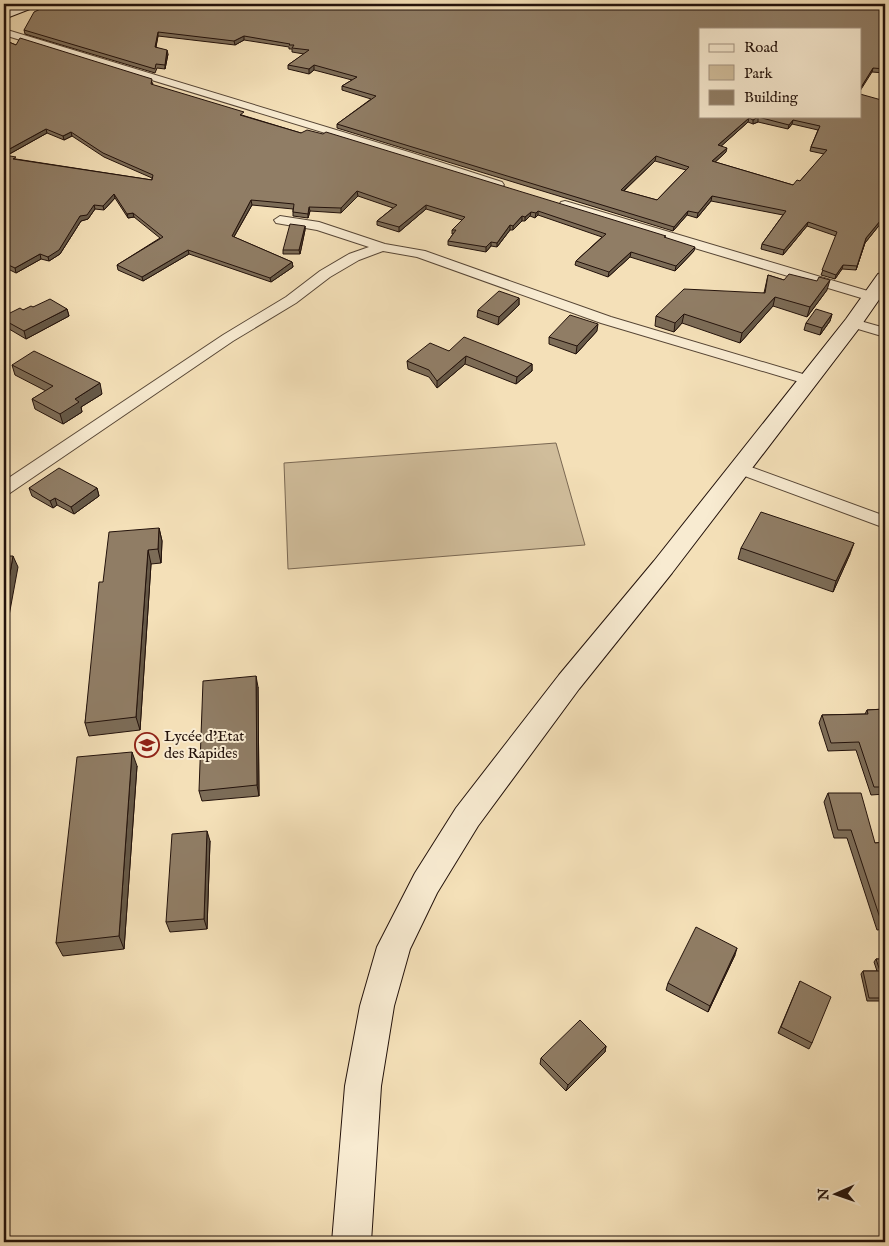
<svg xmlns="http://www.w3.org/2000/svg" width="889" height="1246" viewBox="0 0 889 1246" font-family="'IM FELL English',serif">
<style>
.green{fill:#d0bd9b;stroke:#7a6853}
.lines{fill:none;stroke-linecap:round;stroke-linejoin:round}
.street-casing{stroke:#574636;stroke-width:2}
.secondary-casing{stroke:#23120b;stroke-width:2}
.street{fill:#f8ebd1;fill-rule:evenodd}
.secondary{fill:#f8ebd1;fill-rule:evenodd}
.wall{fill:#7c6c57;stroke:#23120b;fill-rule:evenodd}
.shaded-wall{fill:#655847;stroke:#23120b}
.building{fill:#907d65;stroke:#23120b;fill-rule:evenodd}
.labels{text-anchor:middle;stroke-width:4;stroke-linejoin:round;paint-order:stroke}
.poi-label{font-size:15px;fill:#23120b;stroke:#f8ebd1;text-anchor:start}
</style>
<rect width="100%" height="100%" fill="#f4e0b8"/>
<filter id="stains"><feTurbulence type="fractalNoise" baseFrequency=".004" numOctaves="4"/><feColorMatrix values="0 0 0 0 .2 0 0 0 0 .09 0 0 0 0 .02 0 0 0 .5 -.17"/></filter>
<radialGradient id="worn" r=".72"><stop offset=".6" stop-color="#630" stop-opacity="0"/><stop offset="1" stop-color="#630" stop-opacity=".3"/></radialGradient>
<path class="green" d="M556 443 585 545 288 569 284 463Z"/>
<g class="lines">
<defs>
<path id="street" d="M4 29 412 153 502 182 504 185 498 189 494 188 404 157 4 35Z
M565 201 878 294 880 297 873 301 868 300 561 208 559 205 561 202Z
M280 216 319 222 385 244 425 251 611 317 813 377 816 380 813 383H803L601 323 417 257 383 251 359 260 330 277 296 303 233 341 10 493 4 494V481L223 335 286 297 320 271 349 254 369 247 317 230 276 223 274 220Z
M853 319 885 328V337L848 326 846 323 848 320Z
M740 463 885 516V528L734 472 732 468 734 464Z"/>
<path id="secondary" d="M19 4H37L35 7 4 19V10Z
M885 272V291L860 327 672 573 579 689 478 826 437 893 410 949 394 1006 381 1086 371 1242H332L345 1086 360 1006 377 947 415 873 456 808 559 675 654 561 846 319 878 274Z"/>
</defs>
<use href="#street" class="street-casing"/>
<use href="#secondary" class="secondary-casing"/>
<use href="#street" class="street"/>
<use href="#secondary" class="secondary"/>
</g>
<path class="wall" d="M39 4H885V73L872 72 700 116 885 101V218L865 243 856 270 842 269 835 279 821 275 836 236 807 226 783 255 761 249 762 244 783 215 711 201 697 218 687 215 673 231 337 128V124L371 99 342 90V86L352 80 314 70 309 74 288 69V65L304 54 292 52V49H289V47L244 40 235 45 158 36 156 47 168 54 165 69 157 68 155 73 25 34 24 30 47 6ZM748 122 753 124 758 122 788 129 792 124 818 130 811 147 810 151 824 154 800 181 793 185 715 162 726 152 721 146ZM655 161 686 170 657 200 624 191Z
M4 40 16 45 153 83 152 85 245 116 301 133 665 238 694 251 675 271 630 257 608 277 575 265 576 261 602 237 538 215 535 218 530 216 525 221H522L513 230H510L497 247 491 246 486 252 448 245V241L453 234H452V230L462 220 426 209 399 232 377 225V221L393 208 358 196 341 213 310 211 308 218 293 216V209L252 205 234 237 292 262 293 267 271 282 189 254 143 281 118 270 117 265 160 238 134 217 128 218 115 198 104 210 95 209 88 219 81 221 60 254 49 261 41 259 16 273 4 267ZM47 133 64 140 72 136 104 157 152 178V180L16 159 6 156Z
M305 226V230L300 254H283V250Z
M768 275 784 280 827 290 807 317 773 306 740 343 682 323 674 332 655 326 656 316 764 293Z
M519 298V305L498 325 477 317 478 310Z
M33 307 67 309 69 316 26 339 4 326V316Z
M832 314 830 321 820 335 804 330 806 323Z
M597 331 576 354 549 344V337Z
M449 351 532 364V371L516 384 465 364 437 388 429 377 408 369 407 361Z
M12 365 102 394 81 407 82 412 63 424 35 409 32 399 46 391 15 375Z
M29 488H97L99 496 74 514 57 505 53 508 32 496Z
M159 528 162 541 161 563 151 564 140 730 89 736 85 723 103 582Z
M741 548 850 554 833 592 738 559Z
M258 687 259 796 202 801 199 791Z
M885 709V794L871 795 856 750 828 751 819 723 822 715 865 714 867 710Z
M137 766 124 949 63 956 56 943Z
M828 793 875 843 885 842V929L877 930 847 838H834L824 802Z
M210 841 207 929 170 932 166 922Z
M735 955 708 1012 666 990 668 983Z
M876 959H885V1001H867L861 974 863 971H877L874 962Z
M800 981 812 1043 809 1049 778 1033Z
M606 1046 605 1052 566 1091 540 1064 541 1058Z"/>
<path class="shaded-wall" d="M158 32V36L155 51V47Z
M244 36V40L235 45 234 41Z
M167 50 168 54 165 69V65Z
M314 65V70L309 74V69Z
M873 68 872 72 860 91V89Z
M758 117V122L753 124V120Z
M749 118 748 122 717 150 718 145Z
M793 120 792 124 788 129 789 125Z
M46 129 47 133 4 157V152Z
M71 132 72 136 64 140 63 136Z
M727 148 726 152 711 166 712 161Z
M656 156 655 161 620 194 621 190Z
M357 191 358 196 341 213V208Z
M114 194 115 198 104 210 103 206Z
M712 196 711 201 697 218 698 213Z
M251 200 252 205 232 240V236Z
M94 205 95 209 88 219 81 221 60 254 49 261 48 257 80 216Z
M426 205V209L399 232V227Z
M309 207 310 211 308 218V214Z
M538 211V215L535 218 536 213Z
M688 211 687 215 673 231 674 227Z
M531 212 530 216 525 221V217Z
M133 213 134 217 128 218 127 214Z
M885 215V218L865 243 856 270 866 238Z
M522 216V221L513 230V226Z
M808 222 807 226 783 255 784 250Z
M510 225V230L497 247V243Z
M305 226V230L300 254 299 250Z
M491 242V246L486 252V247Z
M695 247 694 251 675 271 676 266Z
M188 250 189 254 143 281 142 277Z
M631 252 630 257 608 277 609 272Z
M40 254 41 259 16 273 15 268Z
M292 262 293 267 271 282 270 278Z
M843 265 842 269 835 279 836 275Z
M830 280 827 290 807 317 810 307Z
M775 297 773 306 740 343 742 333Z
M519 298V305L498 325 499 317Z
M67 309 69 316 26 339 24 331Z
M684 314 682 323 674 332 675 323Z
M832 314 830 321 820 335 822 328Z
M598 324 597 331 576 354 577 346Z
M466 356 465 364 437 388V381Z
M532 364V371L516 384 517 377Z
M100 383 102 394 81 407 82 412 63 424 60 414 75 399Z
M97 488 99 496 74 514 71 507Z
M55 498 57 505 53 508 50 501Z
M159 528 162 541 161 563 158 549Z
M854 543 850 554 833 592 836 581Z
M148 550 151 564 140 730 136 717Z
M13 556 18 567 4 643V608Z
M256 676 258 687 259 796 257 785Z
M132 752 137 766 124 949 119 936Z
M207 831 210 841 207 929 204 919Z
M737 948 735 955 708 1012 710 1006Z
M606 1046 605 1052 566 1091 568 1085Z"/>
<path class="building" d="M51 4H885V69L873 68 860 89V29H700V116H860V94L885 101V215L866 238 857 266 843 265 836 275 822 270 837 232 808 222 784 250 762 244 786 211 712 196 698 213 688 211 674 227 337 124 376 96 342 86 357 77 314 65 309 69 288 65 309 50 292 48 294 45H289L290 44 244 36 234 41 158 32 155 47 167 50 165 65 156 64 155 69 24 30 34 12ZM758 117 789 125 793 120 820 126 811 147 827 150 800 181 797 180 793 185 712 161 727 148 718 145 749 118 753 120ZM656 156 689 167 657 200 621 190Z
M20 38 152 79 151 84 244 112 240 115 301 133 307 130 323 134 326 132 666 236 664 237 695 247 676 266 631 252 609 272 576 261 606 234 538 211 536 213 531 212 525 217 522 216 513 226 510 225 497 243 491 242 486 247 448 241 456 230H452L465 217 426 205 399 227 377 221 397 205 357 191 341 208 309 207 308 214 293 212 294 204 251 200 232 236 292 262 270 278 188 250 142 277 117 265 163 237 133 213 127 214 114 194 103 206 94 205 87 215 80 216 59 250 48 257 40 254 15 268 4 263V155L16 157 13 159 152 180 153 175 103 153 71 132 63 136 46 129 4 152V40L16 45Z
M290 224 305 226 299 250H283Z
M789 274 817 281 819 277 830 280 810 307 775 297 742 333 684 314 675 323 656 316 684 289 765 293 768 275 784 280Z
M499 291 519 298 499 317 478 310Z
M50 299 67 309 24 331 4 320V316L20 308 23 310 31 306 33 307Z
M816 309 832 314 822 328 806 323Z
M570 315 598 324 577 346 549 337Z
M464 337 532 364 517 377 466 356 437 381 429 370 407 361 430 343 449 351Z
M34 351 100 383 75 399 79 402 60 414 32 399 53 386 12 365Z
M59 468 97 488 71 507 55 498 50 501 29 488Z
M761 512 854 543 836 581 741 548Z
M159 528 158 549 148 550 136 717 85 723 99 582H103L109 532Z
M4 556H13L4 608Z
M256 676 257 785 199 791 203 681Z
M885 709V787H874L859 742 831 743 822 715 868 714 867 710Z
M132 752 119 936 56 943 77 757Z
M828 793H861L875 843 885 842V921H881L851 830H838Z
M207 831 204 919 166 922 172 834Z
M696 927 737 948 710 1006 668 983Z
M876 959H885V998H869L863 971H880Z
M800 981 831 997 812 1043 781 1027Z
M580 1020 606 1046 568 1085 541 1058Z"/>
<defs>
<symbol id="school-ring" viewBox="-11 -11 22 22"><circle r="9.5" fill="#f8ebd1" stroke="#8f2418" stroke-width="1.5"/><path d="M0-5L7-2L0 1L-7-2ZM-4 1L0 2.5L4 1V4Q0 6-4 4Z" fill="#8f2418"/></symbol>
</defs>
<g fill-rule="evenodd">
<use href="#school-ring" x="133" y="731" width="28" height="28"/>
</g>
<g class="labels">
<g class="poi-label">
<text x="164" y="741">Lycée d'Etat<tspan x="164" dy="17">des Rapides</tspan></text>
</g>
</g>
<rect width="889" height="1246" fill="none" stroke="#f4e0b8" stroke-width="20"/>
<rect x="5" y="5" width="879" height="1236" fill="none" stroke="#23120b" stroke-width="2.5"/>
<rect x="10" y="10" width="869" height="1226" fill="none" stroke="#23120b"/>
<rect x="699" y="28" width="162" height="90" fill="#f8ebd1" stroke="#a39482"/>
<rect x="709" y="44" width="25" height="8" fill="#f8ebd1" stroke="#a39482"/>
<text x="744" y="52" font-size="15" fill="#23120b">Road</text>
<rect x="709" y="65" width="25" height="15" fill="#d0bd9b" stroke="#a39482"/>
<text x="744" y="78" font-size="15" fill="#23120b">Park</text>
<rect x="709" y="90" width="25" height="15" fill="#907d65" stroke="#a39482"/>
<text x="744" y="102" font-size="15" fill="#23120b">Building</text>
<g transform="translate(836 1194) rotate(268)" stroke="#f8ebd1" stroke-width="4" paint-order="stroke">
<path d="M0-4L9 19L0 12L-9 19Z" fill="#23120b"/>
<text y="-8" font-size="14" font-weight="bold" text-anchor="middle" fill="#23120b">N</text>
</g>
<rect width="100%" height="100%" filter="url(#stains)"/>
<rect width="100%" height="100%" fill="url(#worn)"/>
</svg>
